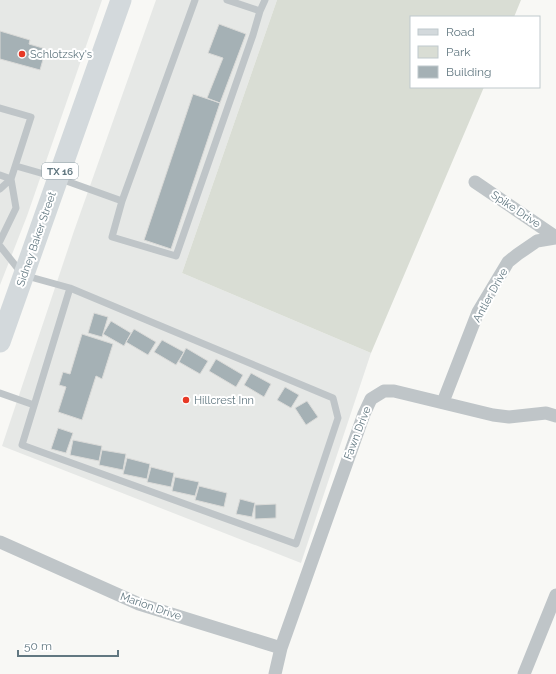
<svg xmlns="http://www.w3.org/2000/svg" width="556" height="674" viewBox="0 0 556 674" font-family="Raleway,sans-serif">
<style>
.built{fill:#e6e8e6}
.green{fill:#d9ddd4}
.building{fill:#a5b1b5;stroke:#dadad8}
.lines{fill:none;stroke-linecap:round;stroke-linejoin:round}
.lane{stroke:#bfc5c8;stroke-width:7}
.street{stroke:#bfc5c8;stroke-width:13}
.primary{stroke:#d3d9dc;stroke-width:21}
.poi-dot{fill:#e73926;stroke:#fff;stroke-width:1.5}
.labels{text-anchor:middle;stroke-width:4;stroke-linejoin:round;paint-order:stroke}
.shield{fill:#fff;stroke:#91a0a7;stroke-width:1}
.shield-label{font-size:10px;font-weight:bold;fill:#627881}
.poi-label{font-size:11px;fill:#627881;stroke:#fff;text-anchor:start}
.street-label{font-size:11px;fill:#627881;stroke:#fff}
</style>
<rect width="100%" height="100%" fill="#f8f8f5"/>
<path class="built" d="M0 0H102L27 216 0 285Z
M156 0H277L182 273 371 353 301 563 2 446 74 231Z"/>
<path class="green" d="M277 0H521L514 17H411V87H484L371 353 182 273Z"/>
<path class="building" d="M219 24 246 34 220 103 207 98 223 58 208 53Z
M0 31 30 40 29 44 46 49 40 70 0 59Z
M193 94 220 103 171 249 144 240Z
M94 313 108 317 102 337 88 333Z
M111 321 131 333 124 346 103 334Z
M134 329 156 342 148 355 126 342Z
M82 334 113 344 102 379 96 376 82 420 58 412 66 387 59 385 63 372 70 374Z
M162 340 184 352 176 365 154 352Z
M186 348 208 361 200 374 179 362Z
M216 359 243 375 236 387 209 371Z
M251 373 271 384 264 397 244 385Z
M285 387 299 395 291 408 277 400Z
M307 401 318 417 306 425 295 408Z
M58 428 73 433 66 453 51 449Z
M73 440 102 446 99 461 70 455Z
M102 450 126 454 123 470 99 465Z
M127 458 150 464 147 479 123 474Z
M151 467 174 473 171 487 147 482Z
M175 477 199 482 195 496 172 491Z
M199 486 227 493 224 507 195 500Z
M240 499 255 503 252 517 236 514Z
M276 504V518L255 519V505Z"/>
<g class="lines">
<path class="lane" d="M227 0 260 11 265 0
M0 108 31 117 11 179 16 208 0 241
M16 166 58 178 122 201 195 0
M0 175 11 179
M0 189 11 179
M122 201 112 237 176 256 253 35 260 11
M0 246 23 275 70 288
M70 288 333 398 338 418 296 544 22 445Z
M0 393 34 405"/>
<path class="street" d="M475 182 556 237
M443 402 478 312 508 262 518 254 537 241 556 238
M0 542 139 604 281 648 275 674
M281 648 364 414 371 399 384 391H394L493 415 509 417 546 413 556 416
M524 674 556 595"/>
<path class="primary" d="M0 342 121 0"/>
</g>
<g class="poi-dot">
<circle cx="22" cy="54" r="4"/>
<circle cx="186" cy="400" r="4"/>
</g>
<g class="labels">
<rect class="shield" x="42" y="163" width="36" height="16" rx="3"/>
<g class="shield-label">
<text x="60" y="175">TX 16</text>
</g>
<g class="poi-label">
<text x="30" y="58">Schlotzsky's</text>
<text x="194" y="404">Hillcrest Inn</text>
</g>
<g class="street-label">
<text transform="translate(516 209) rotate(34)" y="4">Spike Drive</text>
<text transform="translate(36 239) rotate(-71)" y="4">Sidney Baker Street</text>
<text transform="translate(490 295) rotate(-61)" y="4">Antler Drive</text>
<text transform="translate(357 433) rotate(-69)" y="4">Fawn Drive</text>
<text transform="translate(151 606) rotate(19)" y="4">Marion Drive</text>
</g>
</g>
<rect x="410" y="16" width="130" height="72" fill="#ffffff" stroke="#c0c9cd"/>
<rect x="418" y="29" width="20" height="6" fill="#d3d9dc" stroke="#c0c9cd"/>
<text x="446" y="36" font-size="12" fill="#627881">Road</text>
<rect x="418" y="46" width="20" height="12" fill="#d9ddd4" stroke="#c0c9cd"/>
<text x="446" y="56" font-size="12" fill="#627881">Park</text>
<rect x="418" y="66" width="20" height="12" fill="#a5b1b5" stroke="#c0c9cd"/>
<text x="446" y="76" font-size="12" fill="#627881">Building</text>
<path d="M18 650v6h100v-6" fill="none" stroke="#627881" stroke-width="2"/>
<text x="24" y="650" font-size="12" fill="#627881" stroke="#ffffff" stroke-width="3" paint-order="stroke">50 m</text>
</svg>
